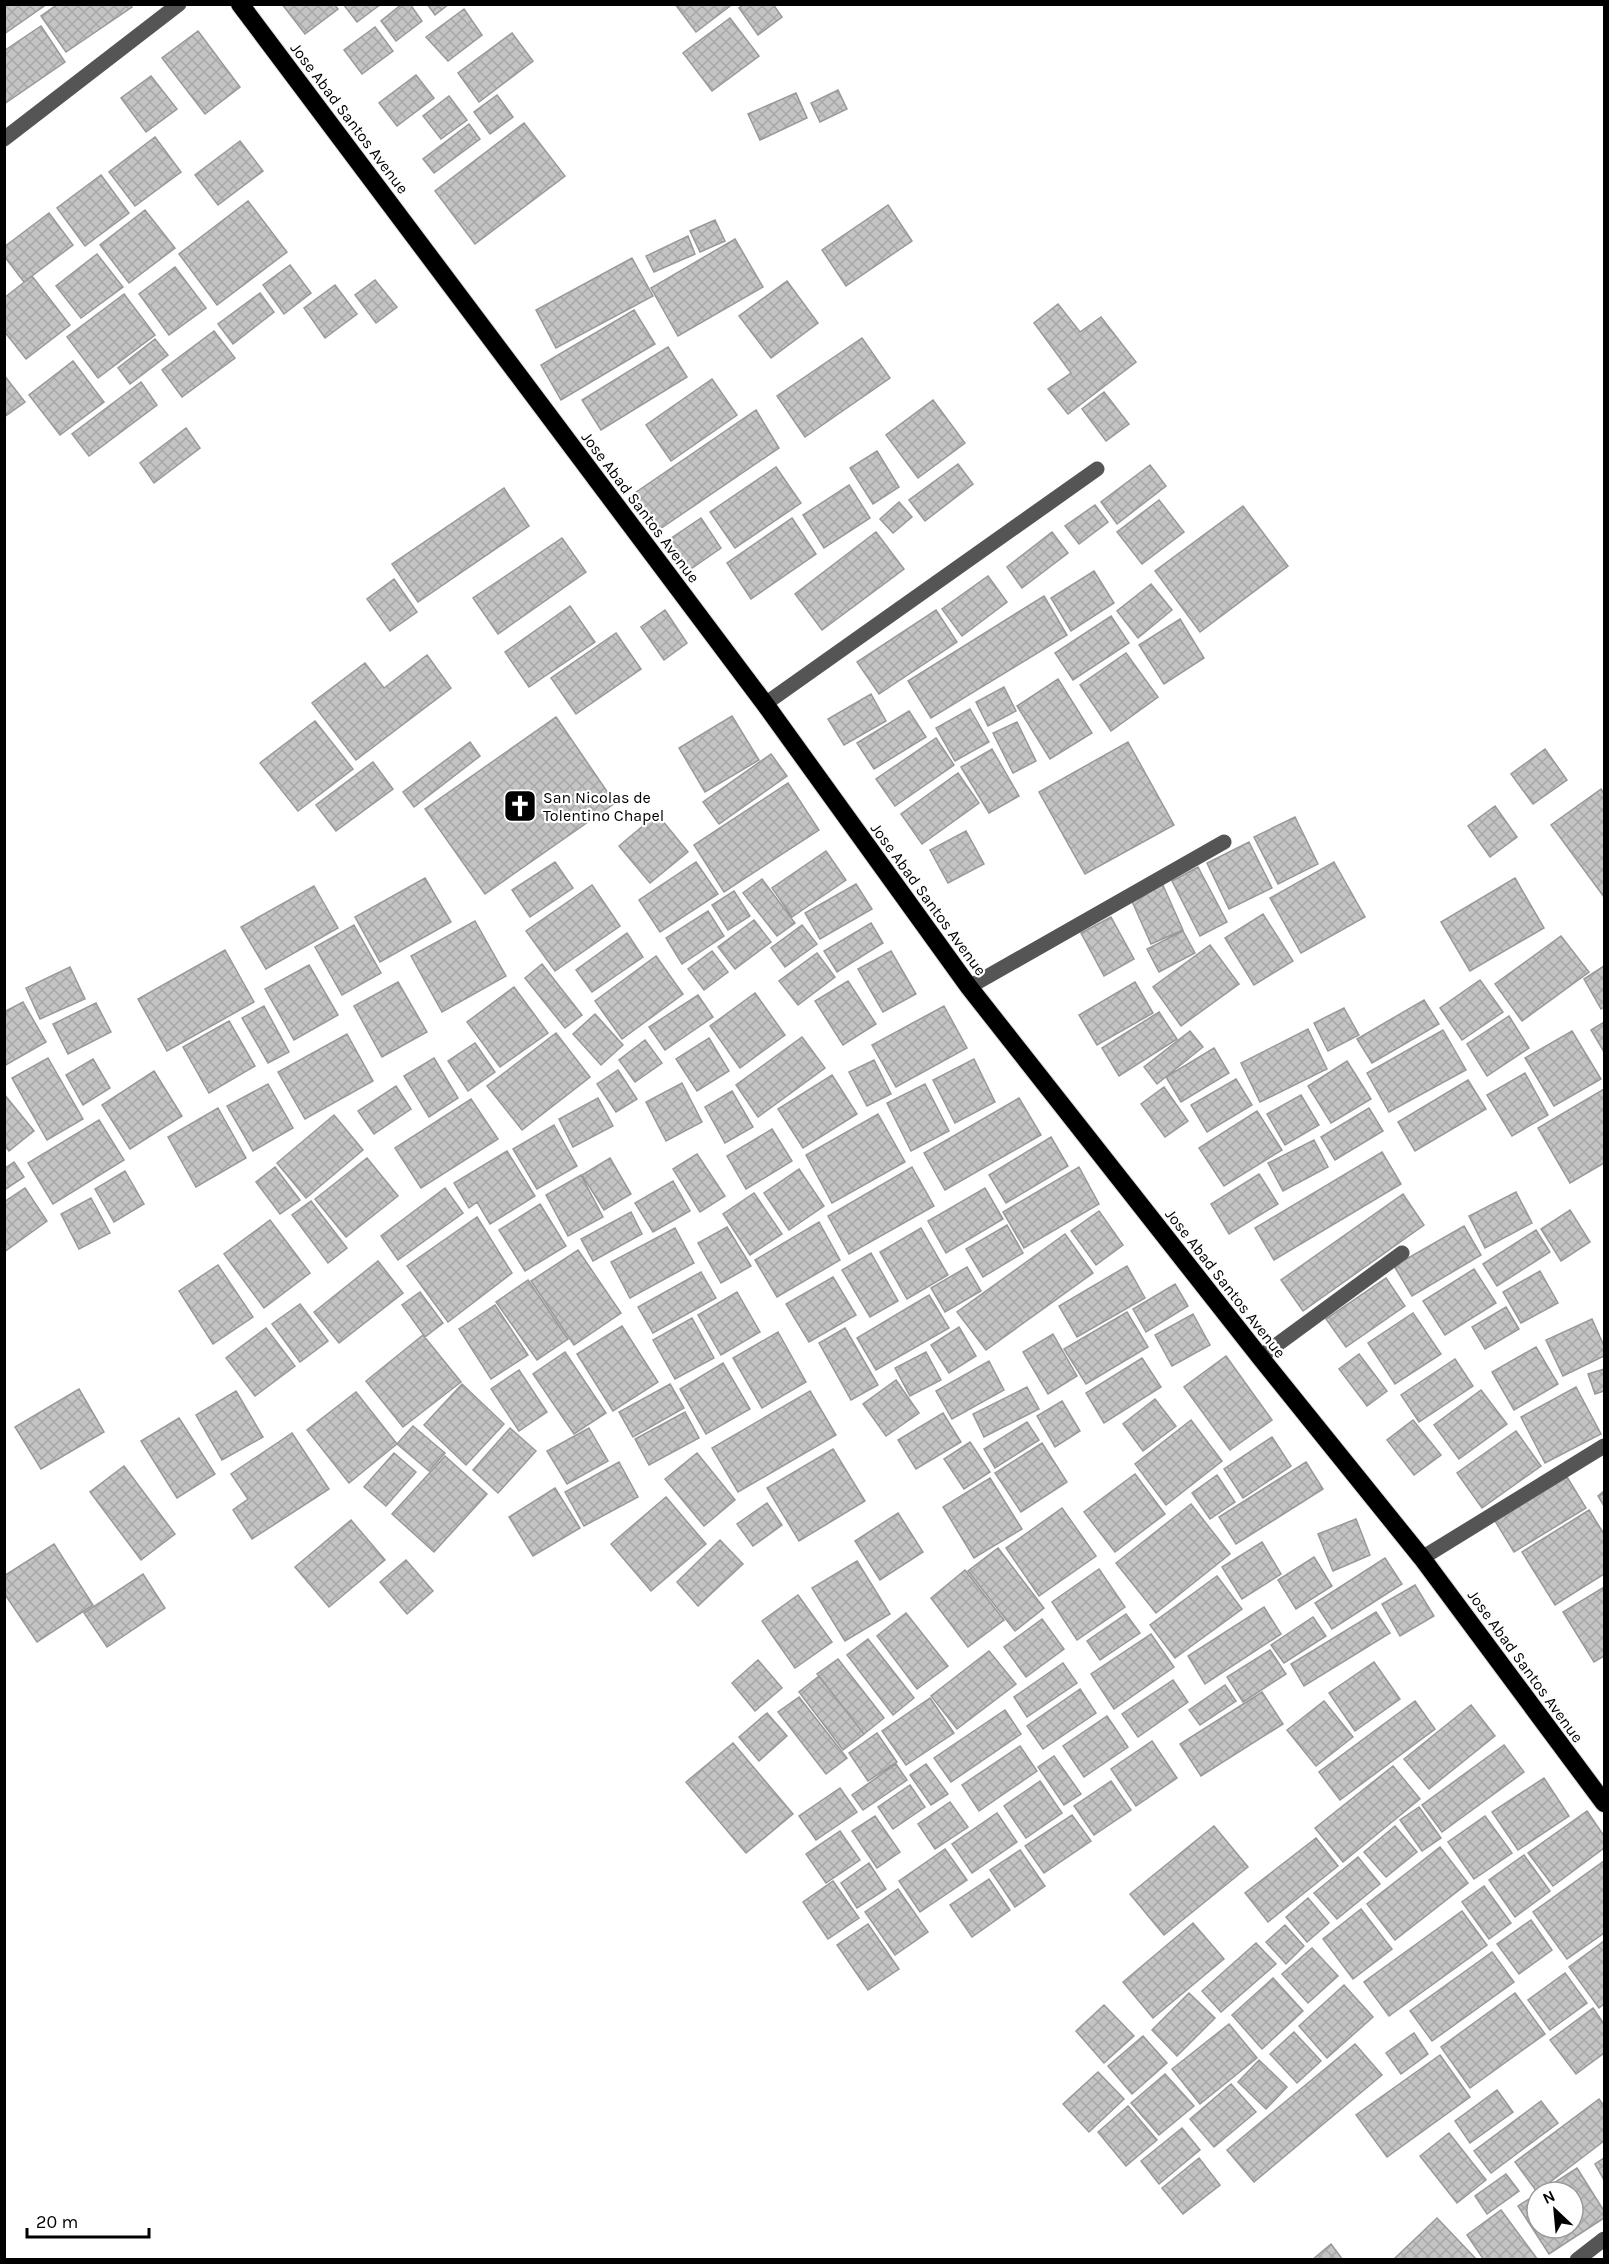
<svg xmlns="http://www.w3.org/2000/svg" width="1609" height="2264" viewBox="0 0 1609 2264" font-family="Karla,sans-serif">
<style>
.building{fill:url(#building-cross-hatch);stroke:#999;stroke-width:1.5}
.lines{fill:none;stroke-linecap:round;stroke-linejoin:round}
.highway-casing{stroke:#dbdbdb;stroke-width:20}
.minor{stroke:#555;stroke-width:15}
.highway{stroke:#000;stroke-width:18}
.labels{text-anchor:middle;stroke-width:4.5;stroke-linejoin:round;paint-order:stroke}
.street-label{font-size:16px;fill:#000;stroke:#fff}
.poi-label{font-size:16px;fill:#000;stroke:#fff;text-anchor:start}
</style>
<defs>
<pattern id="building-cross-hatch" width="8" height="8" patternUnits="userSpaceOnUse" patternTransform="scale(1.5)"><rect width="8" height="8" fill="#c4c4c4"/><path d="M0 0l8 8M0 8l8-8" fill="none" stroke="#a7a7a7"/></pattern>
</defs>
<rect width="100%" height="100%" fill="#fff"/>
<path class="building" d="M4 4H47L4 34Z
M58 4H130L132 7 66 52 41 16Z
M282 4H334L338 9 305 34Z
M343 4H381L357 22Z
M402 4H410L422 21 396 41 381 21Z
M427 4H449L435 15Z
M675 4H729L730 6 696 32Z
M744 4H773L782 17 758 35 739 8Z
M464 9 482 35 448 61 426 37Z
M730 18 759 56 712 91 683 53Z
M41 26 65 62 4 104V51Z
M375 27 393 51 362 74 344 50Z
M198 31 240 87 205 114 162 58Z
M512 33 533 61 479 102 458 73Z
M416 75 434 98 397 126 379 103Z
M151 76 177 109 146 132 121 98Z
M838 90 847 109 820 122 811 103Z
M796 93 807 118 760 140 748 114Z
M497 95 513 117 490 134 474 112Z
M449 96 467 120 441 139 423 116Z
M524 123 565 176 475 244 435 191Z
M469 124 480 139 434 173 423 159Z
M155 137 181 172 135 206 109 172Z
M240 141 263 171 218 205 195 175Z
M101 175 129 213 85 246 57 208Z
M248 201 287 252 217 305 179 254Z
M888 205 912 241 846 286 822 250Z
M145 210 175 248 129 283 100 245Z
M49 213 73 245 24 282 4 256V247Z
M715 220 725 241 700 252 690 231Z
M688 236 695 254 654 272 646 256Z
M735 239 763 287 678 336 651 288Z
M97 254 123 287 81 318 56 286Z
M632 258 653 296 556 348 536 310Z
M290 265 311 293 284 314 263 285Z
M175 267 206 308 169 335 139 294Z
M32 276 70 325 26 359 4 331V298Z
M375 280 397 307 376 323 355 295Z
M787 281 818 323 771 358 739 316Z
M335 285 357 314 325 338 304 308Z
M260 293 274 312 233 344 218 324Z
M124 294 155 335 98 378 67 337Z
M1058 304 1080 332 1101 317 1136 362 1068 414 1048 389 1071 373 1034 323Z
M634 310 655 344 561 400 541 365Z
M214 331 235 358 182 397 162 370Z
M862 338 890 378 805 437 777 396Z
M155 339 168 355 130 384 118 368Z
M668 347 687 377 601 430 582 400Z
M73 361 104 402 60 435 29 395Z
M4 375 25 402 4 417Z
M712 379 737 415 671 461 646 425Z
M141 382 157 405 89 456 72 434Z
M1104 392 1129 424 1106 441 1082 409Z
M933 400 965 443 918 478 886 435Z
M756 410 779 448 657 531 632 495Z
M186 428 200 448 154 483 140 463Z
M877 451 899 487 873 504 850 468Z
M958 464 973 484 925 521 909 500Z
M1150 465 1166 486 1117 524 1101 502Z
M776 467 801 503 735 548 710 512Z
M849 485 870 518 824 548 803 515Z
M504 488 529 526 418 602 392 564Z
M1159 500 1184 532 1142 564 1117 532Z
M899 502 912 517 893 533 880 519Z
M1095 505 1108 522 1079 544 1065 526Z
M1243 506 1288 566 1200 632 1155 571Z
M701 518 721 548 685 573 664 543Z
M792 518 816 554 751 599 727 563Z
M876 532 904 569 822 630 795 594Z
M1052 532 1068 553 1022 588 1007 567Z
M562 538 586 572 498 634 473 598Z
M1094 571 1114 603 1071 631 1051 598Z
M988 576 1007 602 962 636 942 609Z
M394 579 417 612 390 631 367 599Z
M1151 584 1172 610 1138 638 1117 611Z
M1044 596 1067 635 931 718 908 681Z
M570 606 595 642 529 687 505 652Z
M665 610 687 643 664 660 641 627Z
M936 610 957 642 879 694 857 662Z
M1111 616 1129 643 1073 680 1055 653Z
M1180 619 1204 658 1164 684 1139 645Z
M616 633 641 669 576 714 551 678Z
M1126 653 1158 697 1111 731 1080 685Z
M427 655 451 688 356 760 312 703 365 663 384 688Z
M1058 679 1092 733 1050 759 1017 706Z
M1004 687 1016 711 988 726 976 702Z
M871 694 886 721 844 745 828 719Z
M970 709 989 742 955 761 936 728Z
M909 711 926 737 874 769 857 743Z
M732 716 759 760 705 792 679 748Z
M556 717 615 803 485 894 425 809Z
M315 721 353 769 298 811 260 763Z
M1017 722 1036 761 1013 773 993 733Z
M936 738 954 765 895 806 876 779Z
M470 742 480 756 414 807 403 792Z
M1128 742 1174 825 1085 874 1039 792Z
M992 749 1019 796 989 813 961 767Z
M1545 749 1567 780 1533 804 1511 774Z
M771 754 787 776 719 824 703 802Z
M373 762 393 789 336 831 316 805Z
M958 773 979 803 922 844 901 814Z
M788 783 819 830 724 892 694 845Z
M1601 789 1604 794V897L1551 825Z
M1495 806 1517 837 1490 857 1468 826Z
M657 814 688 852 650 883 619 846Z
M1295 817 1318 864 1278 884 1254 837Z
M966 831 984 864 948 883 930 850Z
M1249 842 1272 888 1229 909 1207 863Z
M826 851 846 880 792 917 772 888Z
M555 862 573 888 530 917 512 890Z
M696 862 718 894 660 932 639 900Z
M1334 862 1365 917 1301 953 1270 898Z
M1198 867 1227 922 1200 936 1172 881Z
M425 878 451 922 380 962 355 917Z
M1515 878 1544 928 1470 971 1441 922Z
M762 879 795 923 777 936 743 893Z
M1162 883 1183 930 1151 944 1130 897Z
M856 884 872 909 820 939 805 913Z
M592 885 620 926 555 971 526 931Z
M314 886 338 928 266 969 241 927Z
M734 891 750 916 728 930 712 905Z
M708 911 724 936 682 964 666 938Z
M1263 914 1293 961 1254 985 1225 938Z
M1111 917 1134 959 1104 976 1081 933Z
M754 920 771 942 735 969 718 947Z
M475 921 506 976 442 1012 411 956Z
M871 923 883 943 837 972 824 951Z
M354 925 381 973 342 995 315 947Z
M802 925 817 944 785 967 771 948Z
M1183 931 1195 953 1159 972 1147 949Z
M627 933 643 957 592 992 576 970Z
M1561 936 1589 972 1522 1021 1495 984Z
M1210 945 1239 984 1181 1026 1153 987Z
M225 950 254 1002 167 1051 138 999Z
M712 951 728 972 704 990 688 969Z
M891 951 916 994 883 1012 858 969Z
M817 953 835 977 798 1005 779 981Z
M656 956 683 994 622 1039 595 1001Z
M542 964 582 1015 565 1028 525 978Z
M309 965 338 1015 294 1040 265 989Z
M1604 966V1007L1601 1009 1584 979Z
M70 967 85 999 40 1019 26 988Z
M1480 980 1503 1012 1462 1040 1440 1008Z
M848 981 876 1024 843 1045 815 1001Z
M398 982 427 1032 382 1057 354 1006Z
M1135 982 1153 1013 1097 1045 1079 1015Z
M514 987 548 1033 500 1067 467 1022Z
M755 993 785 1035 740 1068 710 1026Z
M698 995 713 1017 665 1050 649 1027Z
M1424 1000 1439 1024 1372 1063 1357 1039Z
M23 1002 46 1042 4 1066V1012Z
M96 1003 111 1032 68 1054 53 1024Z
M264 1006 289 1052 268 1063 242 1018Z
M944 1006 967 1048 896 1087 872 1045Z
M1344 1008 1359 1035 1328 1051 1314 1023Z
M1159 1012 1177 1039 1119 1076 1102 1048Z
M595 1014 623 1045 601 1065 573 1034Z
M1509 1016 1529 1048 1487 1076 1467 1044Z
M229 1021 255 1066 209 1093 183 1047Z
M1604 1022V1052L1591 1030Z
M1308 1029 1327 1069 1260 1102 1241 1063Z
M1443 1030 1466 1070 1389 1112 1367 1073Z
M1190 1031 1203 1047 1157 1084 1144 1067Z
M1572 1031 1601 1079 1554 1106 1525 1058Z
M556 1033 590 1077 522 1130 487 1086Z
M347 1034 373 1081 305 1119 278 1072Z
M802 1037 825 1068 758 1117 736 1085Z
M709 1038 729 1071 697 1091 676 1059Z
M645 1040 662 1063 635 1082 619 1060Z
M475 1043 495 1072 468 1091 448 1061Z
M1214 1048 1229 1073 1181 1102 1166 1077Z
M48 1058 83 1119 47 1140 12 1078Z
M434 1058 458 1098 429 1117 404 1076Z
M93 1059 110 1088 83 1105 66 1075Z
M974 1059 995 1102 955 1123 933 1080Z
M874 1060 891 1094 867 1106 849 1072Z
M1347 1061 1371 1099 1331 1123 1308 1086Z
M618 1070 637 1099 616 1112 597 1084Z
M154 1071 182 1116 130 1149 102 1105Z
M1525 1073 1548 1115 1512 1136 1487 1095Z
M832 1075 857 1114 803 1148 778 1109Z
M1236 1079 1252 1105 1207 1132 1191 1105Z
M1468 1080 1486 1109 1415 1151 1398 1122Z
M682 1083 702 1122 666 1141 646 1102Z
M268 1084 293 1128 253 1151 227 1106Z
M925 1084 949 1131 911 1151 887 1103Z
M396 1086 411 1109 374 1134 358 1111Z
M1164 1087 1188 1121 1165 1137 1141 1104Z
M1604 1089V1163L1570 1183 1538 1128Z
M732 1091 753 1127 725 1143 705 1107Z
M4 1094 34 1131 9 1151 4 1145Z
M1301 1095 1319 1125 1285 1145 1267 1114Z
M598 1098 613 1126 573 1147 559 1119Z
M1019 1098 1041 1135 945 1190 924 1153Z
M471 1099 498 1139 421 1188 395 1148Z
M218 1108 246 1158 196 1187 168 1137Z
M1369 1108 1383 1131 1335 1160 1321 1137Z
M1257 1111 1282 1150 1224 1186 1199 1148Z
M878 1114 905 1162 832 1203 806 1155Z
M334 1115 363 1150 306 1198 277 1163Z
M99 1120 124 1160 53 1204 28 1163Z
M554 1125 577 1166 537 1189 513 1149Z
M772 1129 792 1161 746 1189 727 1156Z
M1051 1137 1068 1166 1006 1203 989 1175Z
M1314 1140 1328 1167 1283 1191 1268 1163Z
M507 1151 535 1196 490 1224 477 1202 469 1208 454 1183Z
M1382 1152 1401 1184 1274 1260 1255 1228Z
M697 1154 725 1196 700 1212 673 1169Z
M367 1158 398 1196 346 1237 315 1199Z
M610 1158 631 1194 604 1210 582 1175Z
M14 1162 24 1177 4 1190V1169Z
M275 1167 300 1200 280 1214 256 1182Z
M912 1167 934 1206 849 1254 828 1216Z
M1079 1167 1099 1204 1024 1248 1003 1212Z
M799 1169 824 1206 789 1230 764 1193Z
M125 1171 144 1204 114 1222 95 1189Z
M1259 1174 1278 1204 1229 1234 1211 1204Z
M581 1175 603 1217 568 1236 546 1195Z
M673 1181 690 1211 653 1232 635 1203Z
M25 1188 47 1221 4 1252V1202Z
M445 1188 463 1213 398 1260 381 1236Z
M985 1188 1003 1219 946 1253 928 1221Z
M1516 1192 1532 1223 1485 1248 1469 1216Z
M754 1193 782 1234 750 1255 723 1214Z
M1403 1194 1424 1225 1303 1311 1281 1280Z
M91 1198 110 1233 79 1249 61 1214Z
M311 1201 347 1248 328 1263 292 1215Z
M540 1204 566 1246 525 1271 499 1230Z
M1570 1210 1590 1242 1561 1261 1541 1229Z
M1099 1211 1123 1245 1096 1265 1071 1231Z
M631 1212 642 1234 593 1261 581 1239Z
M477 1217 512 1273 448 1322 407 1266Z
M270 1220 310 1273 264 1308 224 1254Z
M819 1222 840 1260 777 1297 755 1260Z
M1007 1225 1023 1253 983 1277 966 1249Z
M1464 1226 1481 1255 1412 1296 1394 1266Z
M727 1227 751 1266 721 1283 698 1243Z
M675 1228 694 1263 630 1298 611 1262Z
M921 1228 948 1275 907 1299 880 1252Z
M1536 1230 1550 1252 1497 1286 1483 1264Z
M1065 1234 1093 1273 986 1350 957 1312Z
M578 1250 621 1313 574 1345 531 1281Z
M871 1253 898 1301 870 1317 842 1270Z
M378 1261 403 1293 339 1343 314 1312Z
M218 1265 253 1317 213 1344 179 1291Z
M1127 1266 1145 1298 1077 1337 1059 1306Z
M967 1267 981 1291 945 1312 931 1288Z
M1474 1269 1496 1303 1445 1335 1423 1301Z
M1540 1271 1558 1303 1521 1323 1503 1292Z
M701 1272 716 1298 653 1333 638 1307Z
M833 1277 856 1315 809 1342 786 1304Z
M1386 1278 1405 1306 1346 1347 1326 1319Z
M528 1280 568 1339 537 1360 496 1302Z
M1175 1284 1188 1306 1146 1332 1133 1309Z
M420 1292 443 1323 425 1337 402 1305Z
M737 1292 760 1332 721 1355 698 1315Z
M929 1295 949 1328 876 1370 857 1338Z
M300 1304 328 1341 300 1362 272 1324Z
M495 1305 528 1355 491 1379 459 1329Z
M1506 1307 1519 1329 1485 1349 1472 1327Z
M1127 1312 1148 1347 1086 1384 1064 1349Z
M1413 1313 1441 1354 1395 1384 1368 1343Z
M1193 1314 1210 1345 1172 1366 1155 1335Z
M692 1318 714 1358 675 1379 653 1340Z
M1592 1319 1604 1346V1356L1563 1376 1546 1340Z
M622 1326 658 1382 613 1411 577 1354Z
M959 1327 976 1356 949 1373 931 1345Z
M266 1328 295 1366 255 1396 226 1358Z
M845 1328 878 1385 851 1400 819 1343Z
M778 1332 806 1382 762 1408 733 1358Z
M1053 1334 1077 1376 1048 1394 1023 1352Z
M423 1335 461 1382 403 1427 366 1381Z
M1536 1347 1558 1384 1514 1410 1492 1372Z
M565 1352 606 1413 574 1434 533 1374Z
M926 1352 941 1380 910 1396 895 1368Z
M1359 1354 1387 1391 1367 1406 1339 1369Z
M1226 1356 1272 1420 1230 1450 1184 1387Z
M1142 1358 1161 1387 1104 1423 1086 1393Z
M1455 1359 1473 1386 1419 1422 1401 1395Z
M989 1361 1004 1390 952 1419 936 1391Z
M723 1363 750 1409 706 1434 680 1389Z
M1604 1369V1391L1595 1394 1588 1374Z
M519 1370 547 1412 519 1431 491 1389Z
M896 1380 919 1413 886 1436 863 1404Z
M462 1384 504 1424 466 1465 424 1425Z
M670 1384 684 1408 633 1437 619 1412Z
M1027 1387 1039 1409 984 1437 973 1414Z
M1576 1387 1601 1434 1545 1463 1521 1417Z
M79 1389 104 1432 41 1469 15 1427Z
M1481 1390 1507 1424 1459 1459 1434 1425Z
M236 1391 263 1437 222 1460 196 1415Z
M810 1391 836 1435 738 1492 712 1448Z
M356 1392 397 1444 349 1483 307 1430Z
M1155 1399 1176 1426 1143 1451 1123 1424Z
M1062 1401 1080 1431 1055 1447 1037 1416Z
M685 1412 699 1438 649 1465 635 1439Z
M943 1413 961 1442 916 1469 898 1440Z
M179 1418 215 1474 177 1498 141 1441Z
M1191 1420 1222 1461 1166 1505 1135 1464Z
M1413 1420 1441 1455 1414 1475 1387 1440Z
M1027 1422 1039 1440 995 1468 984 1449Z
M413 1426 445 1453 429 1471 397 1444Z
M510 1428 536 1451 498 1493 473 1470Z
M589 1428 608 1461 567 1484 547 1451Z
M1516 1431 1541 1466 1482 1508 1457 1473Z
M292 1433 329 1489 252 1539 233 1510 248 1499 231 1474Z
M1272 1437 1291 1466 1243 1498 1224 1469Z
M970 1442 990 1472 964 1489 944 1459Z
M1042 1443 1067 1482 1021 1512 995 1473Z
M833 1449 865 1501 799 1541 767 1488Z
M394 1453 416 1472 386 1506 364 1487Z
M697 1453 735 1500 704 1526 665 1479Z
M445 1456 487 1494 434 1552 392 1514Z
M619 1462 638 1497 584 1526 565 1492Z
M1306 1462 1323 1489 1236 1544 1219 1517Z
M124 1466 175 1534 141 1560 90 1492Z
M1135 1474 1165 1514 1115 1552 1084 1512Z
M1217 1475 1235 1502 1210 1519 1192 1493Z
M1567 1477 1586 1508 1514 1552 1495 1521Z
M990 1478 1022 1529 974 1558 943 1507Z
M555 1488 580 1528 533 1556 509 1517Z
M1604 1491V1506L1598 1496Z
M666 1497 706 1544 651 1591 611 1544Z
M767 1503 782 1525 753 1546 737 1524Z
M1191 1504 1230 1554 1156 1613 1116 1563Z
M1062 1508 1096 1556 1039 1596 1006 1548Z
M1589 1510 1604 1534V1574L1555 1605 1522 1552Z
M898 1513 923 1552 880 1580 855 1541Z
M1356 1519 1370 1555 1333 1571 1318 1534Z
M351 1520 385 1560 329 1607 295 1567Z
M720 1540 743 1564 698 1606 677 1582Z
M1262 1542 1281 1574 1242 1599 1222 1567Z
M54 1544 93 1605 37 1642 4 1593V1576Z
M998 1548 1044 1608 1015 1631 968 1571Z
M1314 1557 1332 1586 1296 1609 1278 1580Z
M1385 1558 1402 1584 1332 1629 1315 1603Z
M406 1560 433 1591 407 1614 380 1582Z
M857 1561 890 1614 845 1641 812 1588Z
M1099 1569 1125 1607 1077 1640 1052 1602Z
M965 1570 1004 1620 968 1647 931 1598Z
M143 1574 165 1608 107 1647 84 1613Z
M1217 1576 1242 1609 1175 1658 1150 1625Z
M1415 1585 1434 1616 1400 1636 1382 1604Z
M1604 1587V1656L1594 1662 1563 1612Z
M798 1595 832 1642 795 1668 762 1621Z
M1264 1607 1281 1634 1205 1684 1188 1656Z
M1376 1612 1390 1633 1304 1686 1291 1664Z
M906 1613 948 1666 917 1689 877 1636Z
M1126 1614 1140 1633 1100 1660 1087 1641Z
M1313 1617 1326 1636 1284 1663 1271 1645Z
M1042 1619 1064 1649 1026 1677 1004 1647Z
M1151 1634 1174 1667 1114 1709 1091 1674Z
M868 1639 914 1698 893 1715 847 1655Z
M1270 1650 1286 1674 1243 1702 1227 1677Z
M989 1651 1016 1684 957 1729 931 1696Z
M838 1659 884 1718 864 1734 817 1674Z
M758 1660 782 1688 755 1711 732 1683Z
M1374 1662 1400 1699 1355 1731 1329 1693Z
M1063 1663 1077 1683 1027 1717 1014 1697Z
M819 1676 864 1734 843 1750 799 1692Z
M1173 1680 1188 1702 1138 1737 1122 1714Z
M1225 1685 1236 1701 1200 1725 1189 1710Z
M1080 1689 1096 1713 1043 1749 1027 1726Z
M1262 1692 1283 1724 1201 1776 1180 1744Z
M799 1697 847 1758 826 1774 778 1712Z
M930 1698 954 1733 906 1765 882 1731Z
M1324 1701 1353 1737 1316 1766 1287 1730Z
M1415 1701 1435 1729 1340 1800 1319 1772Z
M1471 1705 1495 1736 1429 1789 1404 1759Z
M1005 1710 1021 1734 951 1782 934 1758Z
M767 1713 787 1736 759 1761 739 1737Z
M1107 1716 1128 1747 1084 1777 1063 1746Z
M877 1733 897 1762 868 1781 849 1753Z
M1152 1741 1177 1778 1136 1806 1111 1769Z
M733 1743 793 1814 746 1853 686 1782Z
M1504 1745 1524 1772 1442 1832 1422 1805Z
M1020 1746 1037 1771 979 1811 962 1785Z
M1054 1756 1081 1794 1064 1805 1038 1767Z
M896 1764 907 1780 863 1810 852 1795Z
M926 1764 948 1794 931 1805 910 1775Z
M1393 1766 1420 1799 1343 1862 1315 1828Z
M1544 1778 1569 1816 1518 1850 1492 1812Z
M1040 1781 1062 1813 1026 1838 1004 1806Z
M1111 1781 1131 1810 1094 1835 1074 1806Z
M910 1785 925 1807 893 1829 878 1807Z
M840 1788 857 1812 816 1840 799 1816Z
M950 1802 968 1827 935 1849 918 1824Z
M1419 1807 1441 1838 1422 1851 1400 1820Z
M1587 1811 1604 1836V1848L1553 1886 1528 1853Z
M997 1813 1017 1842 972 1873 952 1844Z
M1072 1815 1091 1841 1044 1873 1025 1846Z
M875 1816 900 1852 877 1868 852 1831Z
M1485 1816 1512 1853 1474 1879 1448 1842Z
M1214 1826 1248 1867 1164 1935 1130 1894Z
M1395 1826 1417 1852 1386 1877 1364 1852Z
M840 1831 860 1860 826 1883 806 1854Z
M1316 1838 1338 1866 1268 1922 1245 1893Z
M1440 1847 1468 1883 1395 1940 1367 1904Z
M945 1849 967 1880 920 1912 899 1881Z
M1020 1850 1045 1886 1015 1907 990 1870Z
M1524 1855 1550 1891 1515 1917 1489 1880Z
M1358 1857 1380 1884 1337 1919 1314 1893Z
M1604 1861V1933L1567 1959 1533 1912Z
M869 1863 886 1889 857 1908 841 1883Z
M989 1879 1010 1910 972 1937 950 1905Z
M833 1881 859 1918 828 1939 803 1902Z
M1484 1886 1511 1923 1489 1939 1462 1902Z
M898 1889 928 1932 895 1955 865 1912Z
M1308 1898 1329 1923 1307 1942 1286 1917Z
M1361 1909 1392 1949 1353 1979 1323 1939Z
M1462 1911 1487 1945 1389 2016 1364 1982Z
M1531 1920 1552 1950 1519 1974 1497 1944Z
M1193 1923 1224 1959 1153 2018 1123 1982Z
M868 1924 899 1969 868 1990 837 1945Z
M1285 1925 1304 1946 1286 1964 1266 1942Z
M1604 1941V2004L1599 2008 1569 1967Z
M1256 1943 1276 1964 1221 2012 1202 1991Z
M1312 1948 1338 1976 1308 2003 1282 1974Z
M1492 1952 1514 1982 1432 2041 1410 2011Z
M1565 1973 1587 2003 1550 2030 1528 2000Z
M1273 1978 1303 2011 1262 2049 1232 2015Z
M1344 1985 1373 2017 1327 2058 1299 2026Z
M1189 1993 1215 2018 1177 2056 1152 2030Z
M1515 1993 1545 2034 1470 2088 1441 2047Z
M1104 2005 1134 2036 1104 2063 1076 2031Z
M1593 2008 1604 2024V2053L1576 2074 1550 2040Z
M1229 2024 1257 2058 1200 2104 1172 2069Z
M1294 2032 1321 2061 1297 2083 1270 2054Z
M1414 2033 1428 2054 1401 2074 1386 2053Z
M1143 2036 1167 2063 1132 2094 1108 2066Z
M1355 2044 1382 2075 1254 2182 1227 2150Z
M1440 2055 1470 2097 1387 2157 1356 2115Z
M1259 2060 1287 2087 1266 2109 1238 2082Z
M1098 2072 1124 2099 1089 2132 1063 2104Z
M1165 2074 1194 2106 1159 2135 1131 2103Z
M1231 2084 1256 2112 1214 2147 1190 2119Z
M1497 2090 1513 2112 1470 2143 1455 2121Z
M1599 2099 1604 2106V2141L1537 2192 1515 2162Z
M1541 2101 1558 2123 1491 2173 1474 2151Z
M1128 2106 1157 2140 1126 2166 1098 2132Z
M1182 2128 1200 2150 1159 2184 1141 2161Z
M1449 2133 1486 2180 1457 2203 1420 2156Z
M1199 2158 1220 2185 1183 2214 1162 2188Z
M1604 2158V2180L1595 2164Z
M1577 2168 1604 2211V2218L1549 2254 1518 2206 1537 2194V2228H1573V2192H1540Z
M1506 2174 1519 2191 1487 2214 1475 2196Z
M1501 2210 1538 2260H1484L1467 2235Z
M1437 2218 1477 2260H1393Z
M1331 2244 1343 2260H1312Z"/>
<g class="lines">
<defs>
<path id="highway" d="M240 4 765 704 969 987 1260 1357 1422 1558 1604 1803"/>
</defs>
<use href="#highway" class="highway-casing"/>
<path class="minor" d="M4 139 179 4
M765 704 1097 469
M969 987 1224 842
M1260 1357 1402 1253
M1422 1558 1604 1446
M1577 2260 1604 2239"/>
<use href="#highway" class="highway"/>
</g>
<defs>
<symbol id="church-square" viewBox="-11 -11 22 22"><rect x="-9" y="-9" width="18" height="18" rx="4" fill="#000" stroke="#fff"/><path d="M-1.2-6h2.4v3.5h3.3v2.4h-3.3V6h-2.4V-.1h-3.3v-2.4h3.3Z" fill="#fff"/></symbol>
</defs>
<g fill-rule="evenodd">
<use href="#church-square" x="501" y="787" width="38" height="38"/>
</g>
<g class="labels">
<g class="street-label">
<text transform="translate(350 118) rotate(53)" y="6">Jose Abad Santos Avenue</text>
<text transform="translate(641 507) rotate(53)" y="6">Jose Abad Santos Avenue</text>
<text transform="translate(929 899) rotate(54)" y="6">Jose Abad Santos Avenue</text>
<text transform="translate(1226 1283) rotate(52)" y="6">Jose Abad Santos Avenue</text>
<text transform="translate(1526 1666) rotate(54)" y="6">Jose Abad Santos Avenue</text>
</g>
<g class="poi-label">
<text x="543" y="803">San Nicolas de<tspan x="543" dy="18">Tolentino Chapel</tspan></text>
</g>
</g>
<rect width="1609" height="2264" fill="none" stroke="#000000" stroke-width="12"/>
<g transform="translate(1555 2210) rotate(334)"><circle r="28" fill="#ffffff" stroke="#999999" stroke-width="1.5"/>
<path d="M0-4.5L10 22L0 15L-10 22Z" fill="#000000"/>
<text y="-9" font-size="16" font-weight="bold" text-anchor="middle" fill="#000000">N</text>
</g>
<path d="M27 2228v9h122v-9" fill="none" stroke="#000000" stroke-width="3"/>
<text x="36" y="2228" font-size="18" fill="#000000" stroke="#ffffff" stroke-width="4.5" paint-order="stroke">20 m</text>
</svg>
